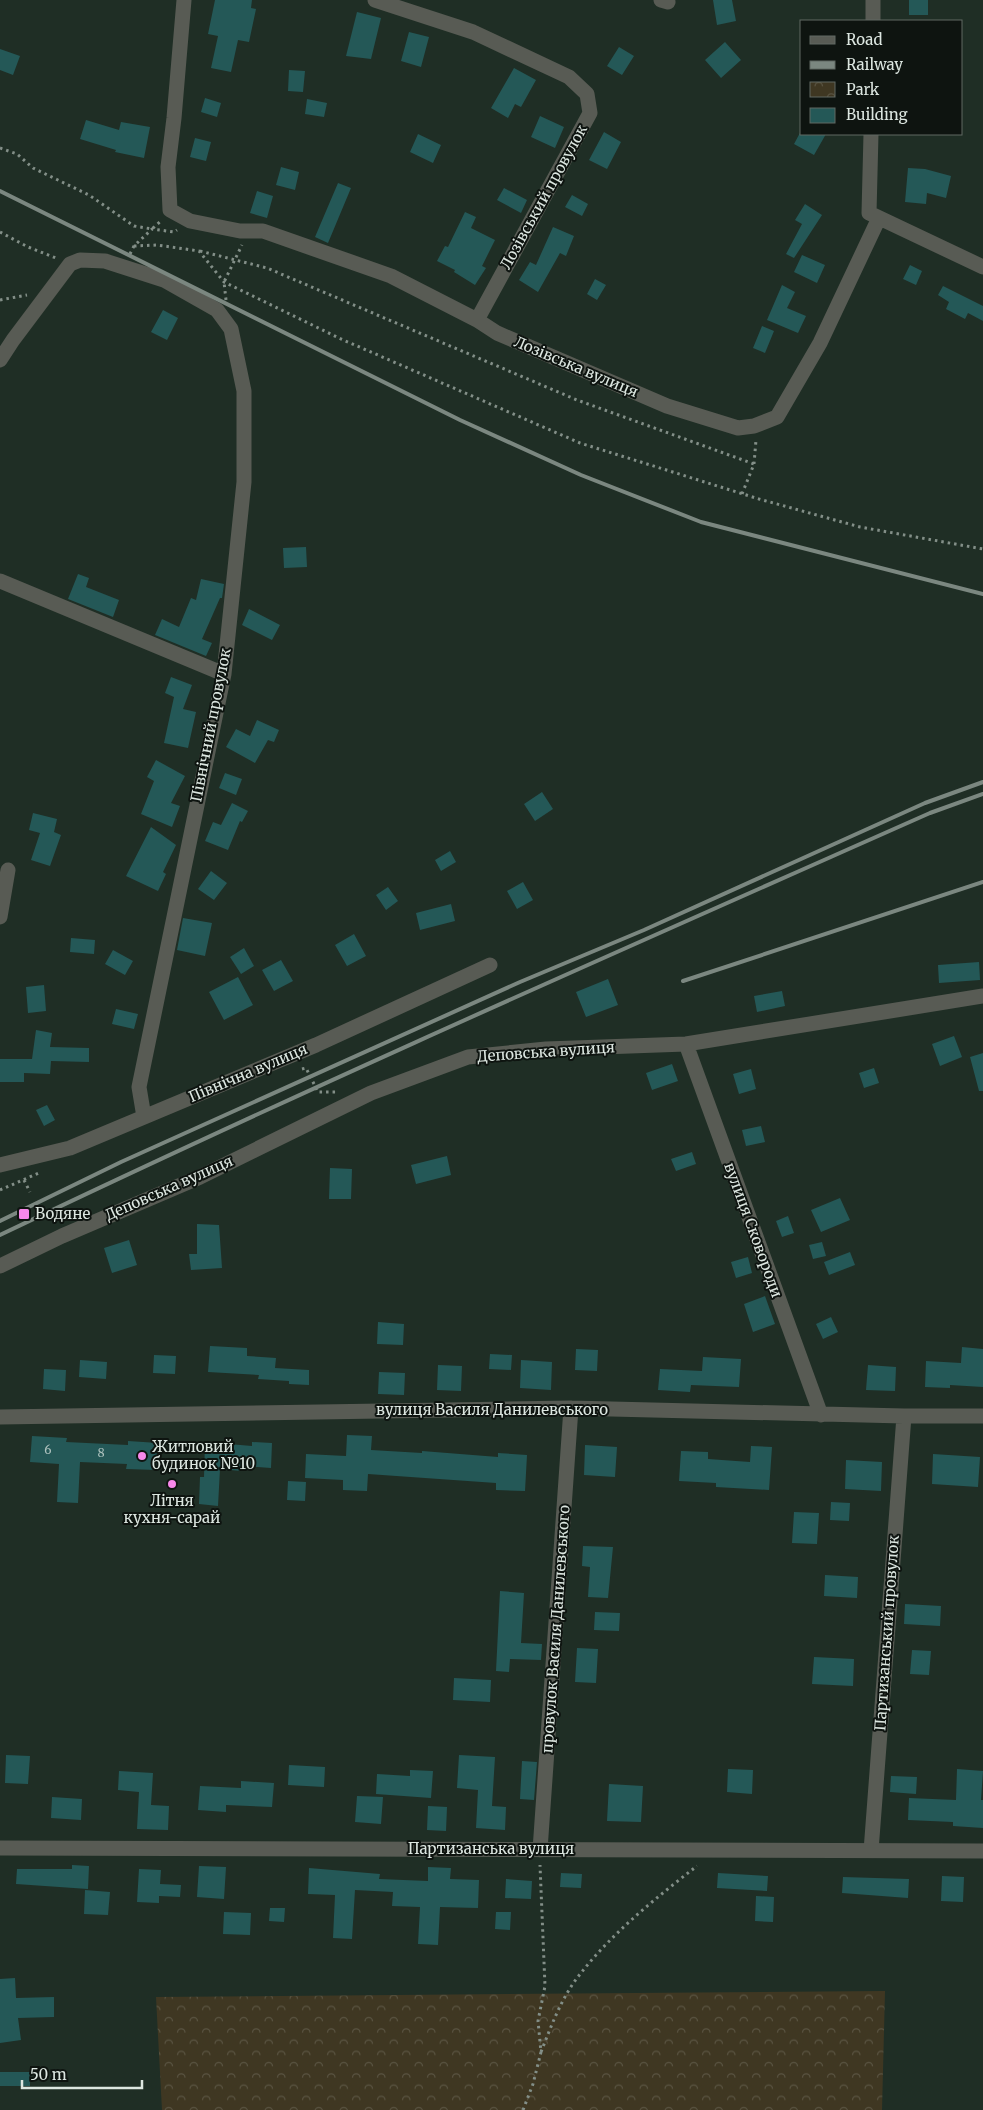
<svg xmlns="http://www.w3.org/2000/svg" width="983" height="2110" viewBox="0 0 983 2110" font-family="Merriweather,serif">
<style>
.park{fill:url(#park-crowns)}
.building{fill:#245857}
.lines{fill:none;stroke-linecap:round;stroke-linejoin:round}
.path{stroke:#838f88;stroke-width:3;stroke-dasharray:2.5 4;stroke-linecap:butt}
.minor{stroke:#585b54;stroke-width:15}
.rail{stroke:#7b8780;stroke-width:4}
.poi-dot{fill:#f888ea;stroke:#0e1410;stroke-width:2}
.labels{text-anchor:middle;stroke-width:4;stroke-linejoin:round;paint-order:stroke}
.number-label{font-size:12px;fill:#aec2be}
.street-label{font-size:15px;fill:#dce6e0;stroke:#0e1410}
.poi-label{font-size:15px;fill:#dce6e0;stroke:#0e1410;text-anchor:start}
</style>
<defs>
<pattern id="park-crowns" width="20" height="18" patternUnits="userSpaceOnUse" patternTransform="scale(1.25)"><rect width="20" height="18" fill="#3f3722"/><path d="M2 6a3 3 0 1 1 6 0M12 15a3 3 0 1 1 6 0" fill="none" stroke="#5a5442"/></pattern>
</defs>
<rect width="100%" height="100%" fill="#1f2e25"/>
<path class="park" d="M885 1991 882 2110H162L156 1997Z"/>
<path class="building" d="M215 0H252L251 8 256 9 249 42 238 40 231 72 211 68 218 36 208 34Z
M713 0H732L736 21 717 25Z
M909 0H928V15H909Z
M357 12 381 18 371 59 346 56Z
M409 32 429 37 421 67 401 61Z
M725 42 741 60 721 78 705 60Z
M619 47 634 56 622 75 607 66Z
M0 49 20 56 13 75 0 70Z
M514 68 536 80 521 107 515 104 508 118 491 108Z
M289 70 305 71 303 92 288 91Z
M205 98 221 103 217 117 201 112Z
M307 99 327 103 324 117 305 114Z
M540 116 564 127 555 148 531 137Z
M86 120 119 130 121 122 150 127 144 158 115 152 116 150 80 139Z
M801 131 802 134H826L814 155 794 144Z
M604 132 621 142 607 169 589 160Z
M418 134 441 145 433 163 410 152Z
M195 138 211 142 206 161 190 157Z
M281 167 299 172 295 190 276 185Z
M908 168 925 169 951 176 946 198 927 193 926 204 905 202Z
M338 183 351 188 328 243 315 237Z
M504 188 527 200 521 213 497 200Z
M257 191 273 196 267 218 250 213Z
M572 195 588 204 582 216 565 207Z
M805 204 822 215 794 258 786 254 802 224 795 220Z
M465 212 476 217 471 228 495 240 482 266 486 268 475 285 454 272 455 270 437 261 445 246 448 247Z
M553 227 574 236 566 256 560 253 538 292 519 280 530 262 536 265Z
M802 255 825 265 817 283 794 272Z
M910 265 922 271 916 285 903 279Z
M595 279 606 285 597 300 587 294Z
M782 285 795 292 787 308 806 316 798 333 767 320Z
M943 286 983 306V321L968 313 965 319 946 309 949 302 938 295Z
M163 310 178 318 167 340 151 332Z
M762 326 774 331 765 353 753 348Z
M306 547 307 567 284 568 283 548Z
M78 574 89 578 86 587 119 600 113 617 68 599Z
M201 579 224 584 222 598H220L202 639 212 643 206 656 155 635 162 619 179 627 191 598 196 600Z
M249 609 280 625 272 640 242 625Z
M171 677 192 685 183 709 196 712 188 748 164 743 174 697 165 693Z
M257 720 279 730 274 742 268 740 255 763 226 747 236 729 250 736Z
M156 760 185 776 171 803 180 806 172 827 141 814 154 781 147 777Z
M225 773 242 779 236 795 219 788Z
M542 792 553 809 535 821 524 804Z
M232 803 248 811 242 822 240 821 228 850 205 841 213 822 221 825Z
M33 813 57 819 54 832 61 835 50 866 31 860 40 833 29 830Z
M151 827 176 845 163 872 166 874 158 891 126 876Z
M450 851 456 862 441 871 435 860Z
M211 871 227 883 214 900 198 889Z
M523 882 533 900 517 909 507 891Z
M388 887 398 901 386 910 376 895Z
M451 904 455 921 420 930 416 913Z
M183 918 212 923 205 956 177 950Z
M354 934 366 956 347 966 335 945Z
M71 938 95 940 94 954 70 952Z
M244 948 254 966 241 974 230 957Z
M113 950 133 961 125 975 105 964Z
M281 960 293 981 274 991 262 970Z
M979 962 980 980 939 983 938 965Z
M238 977 253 1005 224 1020 209 992Z
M608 979 618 1005 586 1017 576 992Z
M44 985 46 1011 28 1013 26 987Z
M782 991 785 1006 757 1012 754 996Z
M116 1009 138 1014 134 1029 112 1024Z
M36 1030 52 1033 50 1047 89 1048V1062L51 1061 50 1074 24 1073V1082H0V1059H32Z
M954 1036 962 1057 940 1066 932 1044Z
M983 1053V1091H979L970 1057Z
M672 1064 678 1081 652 1090 646 1073Z
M874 1068 879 1083 864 1088 859 1073Z
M751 1069 756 1089 739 1094 733 1074Z
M47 1105 55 1120 44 1126 36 1110Z
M761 1126 765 1142 746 1146 742 1130Z
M692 1152 696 1164 676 1171 671 1159Z
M447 1156 451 1175 416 1184 411 1165Z
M330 1168 352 1169 351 1199H329Z
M840 1198 850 1220 821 1232 811 1210Z
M788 1216 794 1233 782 1237 776 1221Z
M197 1224 219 1225 222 1268 191 1270 189 1254H197Z
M129 1240 137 1265 112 1273 104 1248Z
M822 1242 826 1256 813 1259 809 1245Z
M850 1252 855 1265 829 1275 824 1262Z
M748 1257 752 1273 736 1278 731 1262Z
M765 1296 775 1324 753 1332 744 1304Z
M831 1317 838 1332 823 1339 816 1324Z
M378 1322 404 1324 403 1345 377 1344Z
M210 1346 247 1348V1356L276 1358 275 1368 309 1370V1385L289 1384V1381L258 1379 259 1375 208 1372Z
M962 1347 983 1349V1387L950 1385V1388L925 1387 926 1361 961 1363Z
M576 1349 598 1350 597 1371 575 1370Z
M490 1354 512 1355 511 1370 489 1369Z
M154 1355 176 1356 175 1374 153 1373Z
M703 1357 741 1359 739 1387 691 1385 690 1392 658 1390 660 1369 702 1371Z
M80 1360 107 1362 106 1379 79 1377Z
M521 1360 552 1362 551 1390 520 1388Z
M438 1365 462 1366 461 1391 437 1390Z
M868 1365 896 1367 895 1391 866 1390Z
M44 1369 66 1370 65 1391 43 1389Z
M379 1372 405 1373 404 1395 378 1394Z
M347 1435 372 1436 371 1450 422 1453V1451L498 1457V1453L527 1455 525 1491 496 1490V1483L368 1474 367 1491 343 1490V1480L305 1478 306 1454 346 1456Z
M32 1436 67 1438 66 1442 128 1445V1441L158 1443 157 1470 126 1469 127 1464 80 1462 78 1503 57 1502 59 1464 30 1462Z
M205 1442 252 1446V1442L272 1443 271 1468 241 1466V1471L220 1469 218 1506 199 1504 200 1477H204Z
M585 1445 617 1447 615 1477 584 1475Z
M751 1446 772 1447 769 1490 716 1487V1483L679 1481 681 1451 708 1452V1459L750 1462Z
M933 1454 980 1457 978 1487 932 1484Z
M846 1460 882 1462 881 1491 845 1489Z
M288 1481 306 1482 305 1501 287 1500Z
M831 1502 850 1503 849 1521 830 1520Z
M794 1512 819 1513 817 1544 792 1543Z
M583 1546 613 1547 608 1598 588 1597 590 1567 582 1566Z
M825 1575 858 1577 857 1598 824 1596Z
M500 1591 524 1593 521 1643 542 1644 541 1660 510 1659 509 1672 496 1671Z
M905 1604 941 1606 940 1626 904 1624Z
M595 1612 620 1613 619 1631 594 1630Z
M577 1648 598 1649 596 1683 575 1682Z
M912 1650 931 1651 929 1675 910 1674Z
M814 1657 854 1659 853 1686 812 1684Z
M454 1678 491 1680 490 1702 453 1700Z
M6 1755 30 1756 28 1784 5 1783Z
M459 1755 495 1757 492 1806 506 1807 505 1830 476 1828 478 1790 457 1788Z
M522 1761 537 1762 534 1800 520 1799Z
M289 1765 325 1767 324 1787 288 1785Z
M728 1769 753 1770 752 1794 727 1792Z
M957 1769 983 1771 981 1800H983V1828L953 1826V1822L908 1820 909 1798 956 1800Z
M410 1770 433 1771 431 1798 376 1794 377 1774 410 1776Z
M119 1771 153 1773 151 1805 169 1806 168 1830 137 1829 139 1792 118 1790Z
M891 1776 917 1777 916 1794 890 1792Z
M241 1781 274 1783 272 1807 226 1805V1812L198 1810 200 1786 241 1788Z
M609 1784 643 1786 641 1822 607 1821Z
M357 1796 383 1797 381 1824 355 1822Z
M52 1797 82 1799 81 1820 51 1818Z
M428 1806 447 1807 446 1831 427 1830Z
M72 1865 89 1866 88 1889 16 1884 17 1869H72Z
M199 1866 226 1867 224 1899 197 1897Z
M428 1867 451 1868 450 1879 479 1880 478 1908 440 1907 438 1945 418 1944 420 1907 392 1906 393 1892 355 1890 352 1939 333 1938 335 1895 308 1894 309 1868 380 1874 379 1879 428 1881Z
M139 1869 161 1870 160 1884 181 1885 180 1897 159 1896V1903L137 1902Z
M561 1873 582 1874 581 1888 560 1887Z
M718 1873 768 1876 767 1891 717 1888Z
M942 1876 964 1877 963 1902 941 1901Z
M843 1877 909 1879 908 1898 842 1893Z
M506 1879 532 1881 531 1899 505 1898Z
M85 1890 110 1892 108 1915 84 1914Z
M756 1896 774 1897 773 1922 755 1921Z
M270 1908H285L284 1922 269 1921Z
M224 1912 251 1913 250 1935 223 1934Z
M496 1912H511L510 1930 495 1929Z
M15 1978 16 1998 54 1997V2017L18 2018 21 2040 0 2043V1979Z
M0 2072H30V2086H0Z"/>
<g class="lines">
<path class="path" d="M0 148 17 154 33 168 89 195 134 226 152 229 162 220
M0 232 28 247 56 258
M134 246 157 245 199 251 224 282 341 339 580 443 759 499 860 527 983 549
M200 251 267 268 577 400 754 464 742 494
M130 254 134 246 152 229 174 232 177 230
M0 300 27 295
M226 300 224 282 242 245
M754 464 756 440
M302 1069 306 1068 318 1092H338
M24 1180 30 1192
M0 1190 41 1172
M541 2052C552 2024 562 1996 581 1973 612 1933 657 1897 697 1866
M523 2110 533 2084 541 2052 538 2021 545 1986 540 1865"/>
<path class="minor" d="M184 0 174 118 168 167 170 210 190 221 240 231H263L391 276 477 320 497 333 667 406 738 428 754 426 777 417 820 343 879 218
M375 0 473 32 569 77 587 94 590 113 477 320
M661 0 668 2
M873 0V21
M871 134 869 213 983 267
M0 360 13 340 70 264 80 260 105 261 164 280 217 310 231 329 244 391V482L224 674 139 1087 144 1117
M0 581 224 674
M0 917 8 870
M686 1044 821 1415
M0 1165 70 1148 316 1045 490 965
M0 1266 62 1236 200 1177 371 1093 468 1057 546 1049 686 1044 983 996
M0 1417 571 1408 904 1416H983
M0 1848 983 1851
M540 1850 571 1408
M871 1851 904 1416"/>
<path class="rail" d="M0 191 460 420 581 475 701 522 983 594
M683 981 983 882
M0 1221 121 1162 520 982 644 930 925 803 983 782
M0 1235C307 1088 619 951 930 813L983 794"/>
</g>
<g class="poi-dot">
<rect x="18" y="1208" width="12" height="12" rx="2.5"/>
<circle cx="142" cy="1456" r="5"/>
<circle cx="172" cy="1484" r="5"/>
</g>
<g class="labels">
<g class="number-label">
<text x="48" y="1454">6</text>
<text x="101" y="1457">8</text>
</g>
<g class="street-label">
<text transform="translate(544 197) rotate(-61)" y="5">Лозівський провулок</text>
<text transform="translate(576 367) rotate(23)" y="5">Лозівська вулиця</text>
<text transform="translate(211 725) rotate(-79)" y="5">Північний провулок</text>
<text transform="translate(546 1052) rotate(-4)" y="5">Деповська вулиця</text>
<text transform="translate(248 1073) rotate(-23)" y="5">Північна вулиця</text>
<text transform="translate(169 1188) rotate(-24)" y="5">Деповська вулиця</text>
<text transform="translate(753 1230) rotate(70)" y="5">вулиця Сковороди</text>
<text x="492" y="1415">вулиця Василя Данилевського</text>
<text transform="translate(556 1629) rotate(-86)" y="5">провулок Василя Данилевського</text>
<text transform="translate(887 1633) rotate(-86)" y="5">Партизанський провулок</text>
<text x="491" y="1854">Партизанська вулиця</text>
</g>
<g class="poi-label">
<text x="35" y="1219">Водяне</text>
<text x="152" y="1452">Житловий<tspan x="152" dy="17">будинок №10</tspan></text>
<text x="172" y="1506" text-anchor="middle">Літня<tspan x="172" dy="17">кухня-сарай</tspan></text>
</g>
</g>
<rect x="800" y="20" width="162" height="115" fill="#0e1410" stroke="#606863"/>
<rect x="810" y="36" width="25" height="8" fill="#585b54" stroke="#606863"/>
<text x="846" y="45" font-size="15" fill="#dce6e0">Road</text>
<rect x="810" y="61" width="25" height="8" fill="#7b8780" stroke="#606863"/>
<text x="846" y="70" font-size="15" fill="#dce6e0">Railway</text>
<rect x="810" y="82" width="25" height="15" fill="url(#park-crowns)" stroke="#606863"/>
<text x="846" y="95" font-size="15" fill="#dce6e0">Park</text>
<rect x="810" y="108" width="25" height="15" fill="#245857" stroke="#606863"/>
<text x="846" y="120" font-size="15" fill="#dce6e0">Building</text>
<path d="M22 2080v8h120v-8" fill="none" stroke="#dce6e0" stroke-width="2.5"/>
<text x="30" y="2080" font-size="15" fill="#dce6e0" stroke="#0e1410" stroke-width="4" paint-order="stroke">50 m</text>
</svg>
